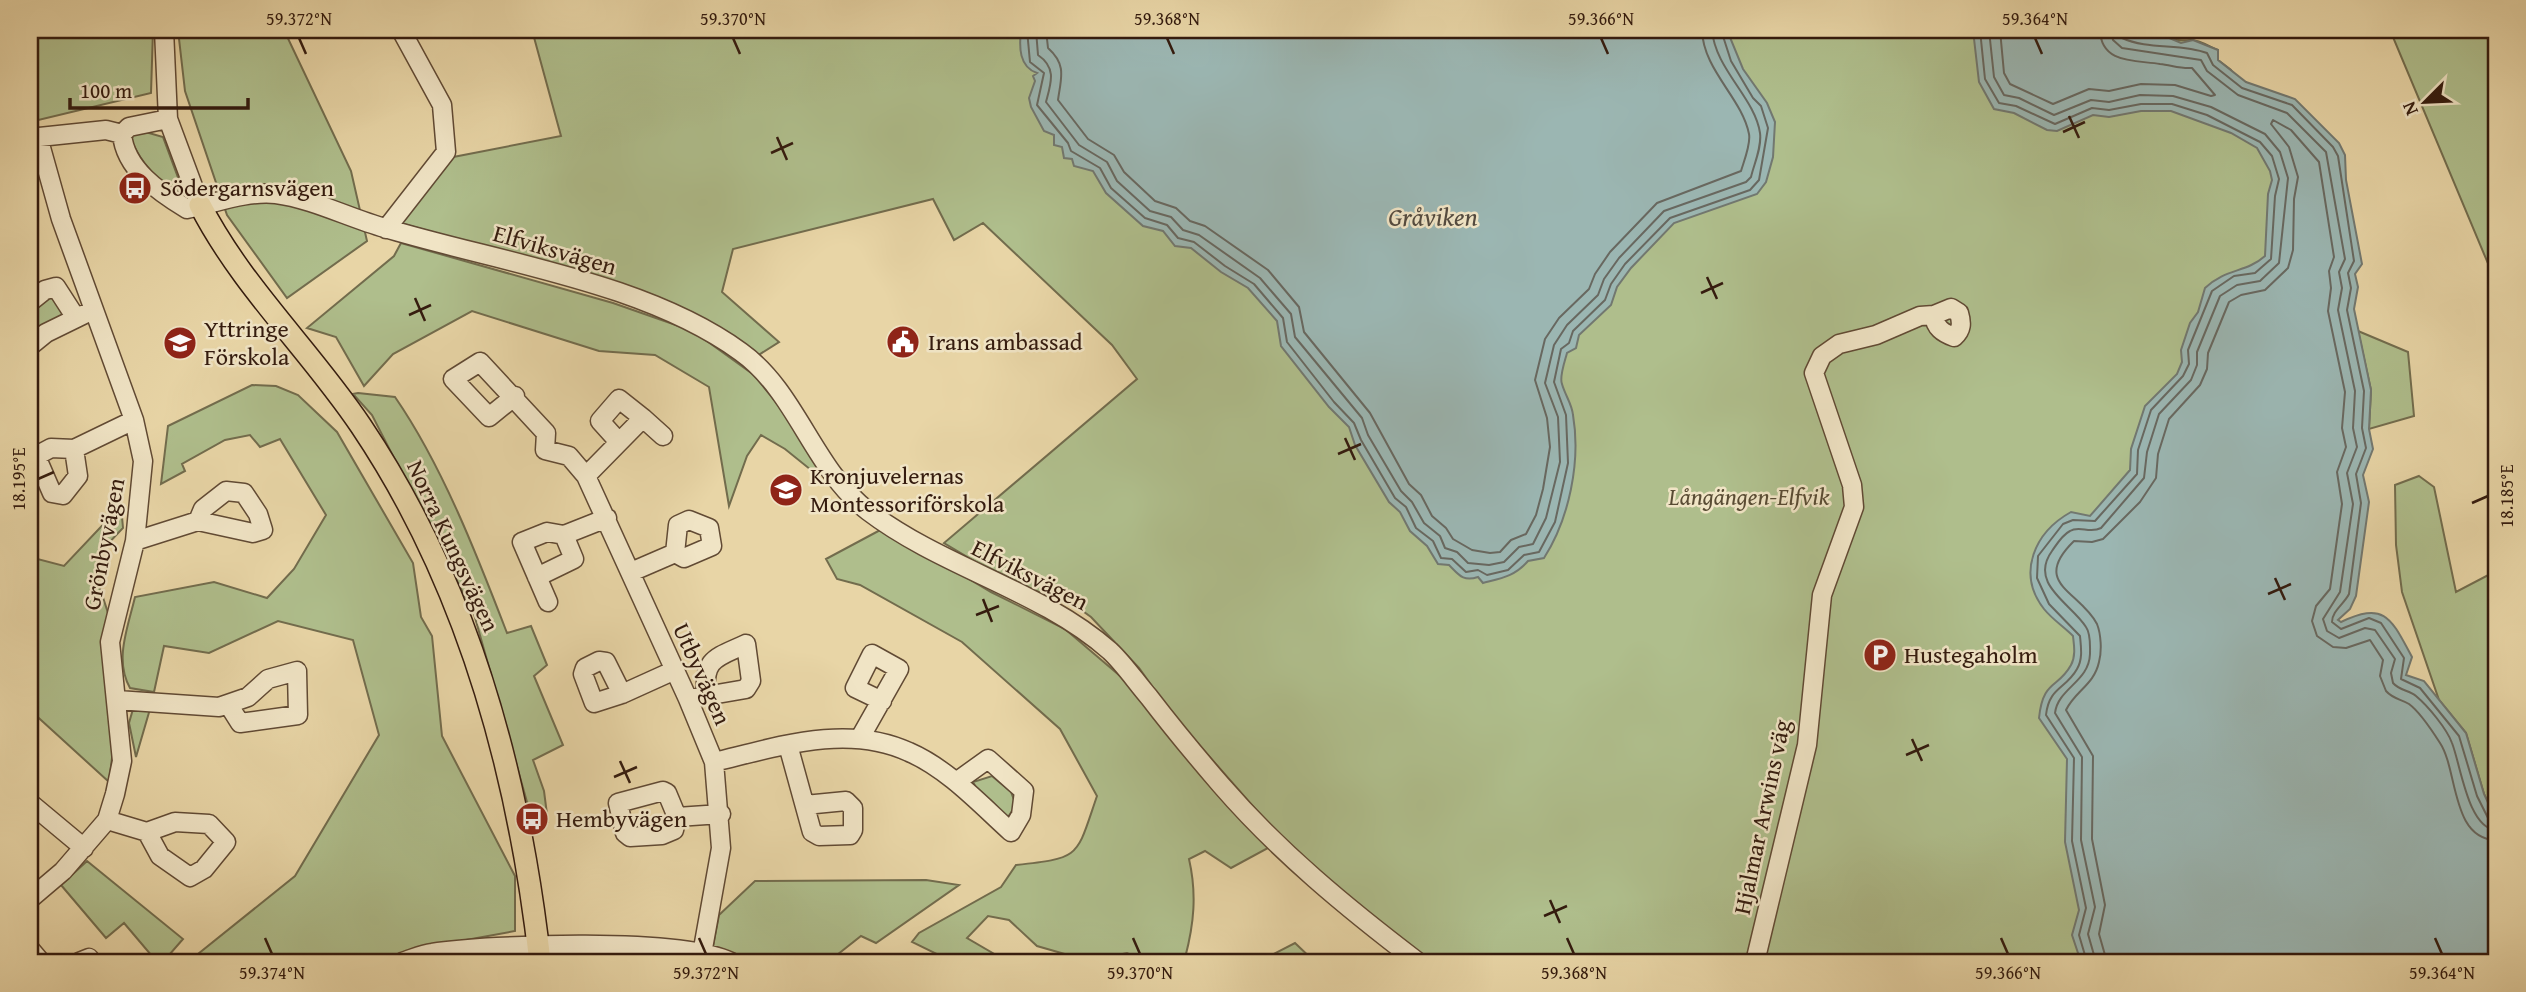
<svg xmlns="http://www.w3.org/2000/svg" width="2526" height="992" viewBox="0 0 2526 992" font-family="'Gentium Book Plus',serif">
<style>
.green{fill:#afbe8c;stroke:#726c4d;stroke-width:2}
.water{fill:#9bb6b2;stroke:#727870;stroke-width:2}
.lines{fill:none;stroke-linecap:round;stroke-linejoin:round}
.shore{stroke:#686860;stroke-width:2}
.minor-casing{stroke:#614a34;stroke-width:21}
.major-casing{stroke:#341b0e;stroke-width:24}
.minor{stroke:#f0e4c5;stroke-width:18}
.major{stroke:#e8d5a6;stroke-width:21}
.ticks{fill:none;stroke:#341b0e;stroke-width:2.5}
.labels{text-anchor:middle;stroke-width:5;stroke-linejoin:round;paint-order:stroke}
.poi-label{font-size:24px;fill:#341b0e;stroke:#f0e4c5;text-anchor:start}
.street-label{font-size:24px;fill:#341b0e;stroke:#f0e4c5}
.park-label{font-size:24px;font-style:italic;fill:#594c34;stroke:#f0e4c5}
.water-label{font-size:26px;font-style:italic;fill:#534a3f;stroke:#f0e4c5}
.neatline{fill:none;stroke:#341b0e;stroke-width:2.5}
.ticks-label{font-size:18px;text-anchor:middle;fill:#341b0e}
</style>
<rect width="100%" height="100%" fill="#e8d5a6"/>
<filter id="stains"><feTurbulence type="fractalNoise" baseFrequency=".00286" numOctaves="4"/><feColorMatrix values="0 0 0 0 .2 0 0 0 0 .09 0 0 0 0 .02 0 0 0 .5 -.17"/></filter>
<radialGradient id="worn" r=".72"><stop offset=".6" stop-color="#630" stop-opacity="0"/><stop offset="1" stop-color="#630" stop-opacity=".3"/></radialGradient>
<path class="green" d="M30 30H153L151 93 30 122Z
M178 30H284L351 171 367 241 287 298 227 215 185 91Z
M532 30H2119C2139 38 2171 41 2191 40 2200 40 2210 47 2218 50V60L2231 70 2276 143 2277 962H1428L1378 925 1281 838 1172 714 1139 668 1091 617 1070 602 1011 583 944 543 1137 379 1112 345 983 223 954 240 933 199 733 249 722 292 779 342 757 356 537 261 389 220 438 160 561 136Z
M2390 30H2496V271L2492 273Z
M142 131 163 137 183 191 179 196C157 179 142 165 131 140L134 133Z
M401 243 613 303 693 331 754 375 782 410 818 468 811 470 785 449 761 435 747 456 729 506 709 387 655 355 599 351 472 311 393 354 364 386 336 337 307 328 394 256Z
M48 293 69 314 30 339V308Z
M2358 331 2408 352 2414 416 2369 429 2371 390Z
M252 385 276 386 298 395 337 432 413 563 421 617 432 636 442 736 515 876V931L433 946 368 962H188L295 876 379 735 353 640 278 621 209 653 164 646 154 692 130 688C114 660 128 627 135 597L214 582 267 598 294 569 326 515 280 439 260 447 250 435 225 440 182 464 185 471 161 484 168 426Z
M358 393 395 397C442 465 477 555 507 633L531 626 547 665 534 676 563 745 533 760 544 791 548 822 540 823 536 811 527 802 474 614 372 415 353 394Z
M2419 476 2434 487 2456 592 2496 571V820L2484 794 2466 733 2439 700 2402 592 2396 545 2395 485Z
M114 513 122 517 123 528 103 549 96 576 109 616 113 750 109 782 30 710V557L64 566Z
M884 528 991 592 1065 629 1126 681 1216 793 1268 848 1231 868 1205 851 1189 859C1197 894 1194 924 1185 958L1146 962 1127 953 1089 961 1037 946 1009 920 988 916 967 938 1008 962H953L912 942 919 933 1001 887 1016 865C1082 858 1076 857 1097 796L1060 729 962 642 860 585 837 579 826 559Z
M133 709H150L136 757 129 723Z
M992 776 1011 792 1016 805 1008 817H999L981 797 973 782Z
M87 861 183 939 163 962H157L124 923 106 938 61 885Z
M926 880 959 885 876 943 861 936 828 962H710L719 915 755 881Z
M1295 943 1315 962H1258Z"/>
<path class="water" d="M1021 30H1727L1743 69 1767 103 1775 122 1773 157 1766 182 1757 194 1674 223 1631 268 1617 287 1611 305 1579 335 1576 348 1567 353C1565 361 1559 377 1562 384 1565 395 1572 404 1573 415 1581 462 1569 519 1544 558L1528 561C1515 576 1502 578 1483 583L1478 577C1463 582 1459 575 1449 565L1438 564 1427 546 1410 531 1400 512 1389 502 1355 445 1349 427 1329 407 1281 346 1277 321 1248 288 1221 272 1191 248 1175 246 1163 231 1143 226 1106 193 1093 171 1074 166 1072 159 1064 158 1062 147 1054 145V135L1044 131 1031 107 1029 98 1035 81 1033 76 1037 73C1019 67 1019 47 1021 30Z
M1973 30H2119L2135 35 2167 37 2181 43 2193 40 2218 50V60L2246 82 2295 99 2339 143 2345 155 2346 180 2362 264 2355 274 2358 287 2354 309 2371 390 2369 429 2373 449 2363 475 2369 502 2356 596 2350 609 2338 620 2341 622C2385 601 2391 618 2412 657L2406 675 2424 681 2466 733 2484 794 2496 820V962H2081L2072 935 2079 910 2065 842 2067 759 2039 718C2043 679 2058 689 2071 665 2076 656 2074 645 2073 636 2064 627 2052 619 2044 609 2016 573 2035 532 2071 512L2090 516 2130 470 2131 449 2145 406 2177 374 2182 362 2181 350 2190 323 2198 312 2205 288C2226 268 2246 273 2265 256L2268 194 2272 180 2270 171 2257 148 2231 133 2171 111H2141L2109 117 2093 115 2057 131 2047 130 2014 113 1994 109 1979 82Z"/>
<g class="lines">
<path class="shore" d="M1027 30 1030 62 1044 73 1037 105 1068 143 1071 151 1100 168 1111 188 1145 218 1167 225 1178 238 1194 242 1225 266 1254 284 1283 318 1287 342 1334 402 1354 423 1361 440 1395 498 1406 507 1416 528 1433 541 1441 558 1452 559 1466 572 1478 570 1487 575 1508 570 1524 555 1539 552 1555 522 1568 463 1566 415 1554 382 1561 349 1569 343 1573 331 1605 300 1611 284 1625 264 1670 218 1750 190 1759 180 1768 128 1761 106 1753 98 1731 61 1721 30
M1036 30 1038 55C1057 68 1051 83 1046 102L1079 145 1107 162 1117 181 1150 211 1171 217 1183 230 1199 235 1260 278 1291 314 1295 337 1362 418 1368 435 1401 491 1412 502 1424 523 1440 536 1445 548 1457 552 1468 563 1489 565 1504 562 1519 547 1533 544 1546 518 1560 462 1558 417 1545 383 1554 345 1567 325 1598 295 1604 279 1619 258 1664 211 1746 182 1751 177C1754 164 1762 147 1760 133 1755 98 1715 69 1712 30
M1046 30 1048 48C1067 65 1061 78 1058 100L1088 139 1114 155 1124 172 1155 201 1176 208 1190 221 1205 226 1268 270 1299 307 1304 332 1370 413 1409 484 1421 495 1432 516 1446 528 1453 539 1472 550 1490 553 1500 552 1511 540 1526 534 1536 515 1543 489 1550 447 1547 418 1535 380 1545 339 1559 318 1589 289 1595 274 1610 252 1657 203 1741 171C1744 161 1751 144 1749 134 1742 98 1703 70 1702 30
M1980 30 1985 79 1999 103 2016 106 2055 124 2092 108 2109 110 2141 104H2172L2207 115 2260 142 2272 156 2279 179 2275 196 2271 259 2255 273 2234 276 2212 291 2188 350 2189 364 2183 376 2151 410 2138 450 2137 474 2095 521 2073 520 2063 524 2038 556 2037 578 2049 604 2080 636C2081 647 2083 659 2077 669 2066 689 2049 687 2046 715L2074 758 2072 841 2086 908 2079 935 2087 962
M1989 30 1994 77 2004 95 2019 98 2054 115 2091 100 2109 102 2140 95 2173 96 2211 107 2265 134 2280 152 2288 178 2279 263 2260 281 2237 285 2220 296 2197 352V365L2191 380 2159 414 2147 452 2144 478 2101 528C2090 534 2079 525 2070 531 2062 535 2057 544 2052 551 2028 584 2072 604 2086 627 2091 634 2090 646 2090 654 2089 682 2058 688 2055 713L2082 757 2081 840 2095 907 2088 934 2096 962
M2000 30 2004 73 2010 84 2053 104 2089 89 2109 91 2141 84 2175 85 2211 96 2215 95 2192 68C2180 69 2171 65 2160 64 2135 60 2101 64 2100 30
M2111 30 2113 40 2122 48 2201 60 2207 71 2238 95 2287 113 2326 152 2345 259 2339 272 2342 288 2338 310 2355 391 2353 428 2357 447 2347 473 2353 504 2340 592 2323 619 2327 631 2339 638 2365 628 2375 630 2395 659 2391 673 2393 683C2400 691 2409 690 2416 696 2428 706 2447 729 2452 743 2461 766 2468 828 2496 830
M2120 30 2122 38C2148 50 2181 43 2207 53L2213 65 2242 88 2292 105 2333 147 2338 156 2354 261 2348 273 2351 288 2347 310 2364 391 2362 428 2366 448 2356 474 2361 503 2349 594C2344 604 2332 611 2332 622L2341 629 2369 618 2381 623 2404 658 2401 679 2420 688 2459 736 2477 796 2488 818 2496 821
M2107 962 2099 934 2105 905 2092 839 2093 756 2066 710C2075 691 2094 685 2099 662 2102 651 2101 634 2097 624 2080 591 2030 584 2074 541L2092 542 2103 539 2140 502 2156 478 2158 454 2169 419 2200 385 2207 369 2208 353 2229 302 2241 295 2265 290 2288 268 2293 250 2294 199 2298 177 2289 147 2271 124 2273 120 2291 130 2319 162 2334 257 2329 271 2331 288 2328 311 2345 392 2342 428 2346 447 2337 472 2342 504 2330 589 2316 606 2312 621 2317 636 2333 647 2346 648 2370 640 2383 660 2380 676 2386 691C2393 699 2401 699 2409 704 2420 712 2433 732 2440 743 2458 770 2451 839 2496 840"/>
<defs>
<path id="minor" d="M164 30 168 119 200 205
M122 134C125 169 159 192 187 209 217 203 245 191 276 194 313 199 349 218 385 228 497 262 645 282 741 352 797 392 813 469 868 511 943 568 1041 590 1110 651 1124 664 1136 682 1149 697 1172 727 1196 756 1221 785 1279 852 1347 908 1418 962
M122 134 129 127 168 119
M30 138 106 130 122 134
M386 229 446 152 442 105 401 30
M30 302 45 290 56 287 76 318
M30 346 46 333 93 310
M515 396 489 417 453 379 480 362 546 433 545 450 569 456 586 476 688 699 714 762 721 848 702 954
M643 418 663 436
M74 449 51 448 36 456 52 493 63 495 78 476 74 449 134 420
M586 476 643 418 619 399 600 421 618 441
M135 541 198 521 253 533 263 530 258 514 244 493 226 491 203 509 198 521
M631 572 675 553 684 558 712 546 709 528 689 520 678 525 675 553
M537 577 574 559 564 535
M548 602 522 542 547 532 564 535 607 518
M622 694 606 662 599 661 585 668 583 674 594 703 622 694 675 670
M688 699 746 689 751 681 746 644C716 658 703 658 706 695
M117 700 219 707 248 697 268 679 297 671 298 715 240 723 228 704
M860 738 899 669 872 654 855 688 882 701
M788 745 812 832 819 836 850 835 853 830V808L846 801 805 805
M714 762C777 747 847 723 909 752 948 769 980 804 1011 832L1021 815 1024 791 988 759 956 782
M30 803 84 848
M677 817 667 793 663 791 618 803 625 833 630 837 662 835 674 830 677 817 721 814
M107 820 147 832 160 856 190 877 204 869 226 842 209 824 175 822 147 832
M30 899 63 871 107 820 115 794 122 761 110 642 135 541 143 461 134 420 61 219 38 137
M30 949 41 962
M79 962 89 958 92 962
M402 962C412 959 422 954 432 953 492 944 681 937 731 962
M1755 962 1807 745 1822 595 1854 507 1852 485 1814 373 1822 356 1839 344 1876 335 1920 316 1934 315C1935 328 1943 333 1954 337 1962 330 1962 323 1959 313L1951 308 1934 315"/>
<path id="major" d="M200 205C242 287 310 350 361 426 468 585 519 774 540 962"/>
</defs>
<use href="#minor" class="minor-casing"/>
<use href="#major" class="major-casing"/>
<use href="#minor" class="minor"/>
<use href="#major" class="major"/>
</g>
<path class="ticks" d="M299 38 306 54M733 38 740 54M1167 38 1174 54M1601 38 1608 54M2035 38 2042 54M2069 116 2079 138M2063 132 2085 122M777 137 787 160M771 153 793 143M1707 277 1717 299M1701 293 1723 283M415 298 425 321M409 315 431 305M1345 438 1355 460M1338 454 1361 444M38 479 54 472M2472 503 2488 496M2275 578 2285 600M2268 594 2291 584M983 599 992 622M976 615 999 606M1912 739 1922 761M1906 755 1929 745M620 761 630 783M614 777 637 767M1550 900 1560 923M1544 916 1567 906M265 938 272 954M699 938 706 954M1133 938 1140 954M1567 938 1574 954M2001 938 2008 954M2435 938 2442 954"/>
<defs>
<symbol id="bus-disc" viewBox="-11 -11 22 22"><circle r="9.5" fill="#8f2418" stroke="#f0e4c5"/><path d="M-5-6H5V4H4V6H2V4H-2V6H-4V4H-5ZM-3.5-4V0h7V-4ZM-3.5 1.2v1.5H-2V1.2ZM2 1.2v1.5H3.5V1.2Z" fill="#fff"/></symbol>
<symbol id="civic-disc" viewBox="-11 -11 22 22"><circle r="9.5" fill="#8f2418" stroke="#f0e4c5"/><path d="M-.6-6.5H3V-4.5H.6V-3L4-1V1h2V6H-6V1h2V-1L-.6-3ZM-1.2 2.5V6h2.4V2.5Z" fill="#fff"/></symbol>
<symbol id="school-disc" viewBox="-11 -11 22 22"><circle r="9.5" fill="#8f2418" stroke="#f0e4c5"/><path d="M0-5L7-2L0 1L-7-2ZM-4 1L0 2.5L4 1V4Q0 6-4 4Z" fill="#fff"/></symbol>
<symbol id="parking-disc" viewBox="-11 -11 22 22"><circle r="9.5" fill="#8f2418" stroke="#f0e4c5"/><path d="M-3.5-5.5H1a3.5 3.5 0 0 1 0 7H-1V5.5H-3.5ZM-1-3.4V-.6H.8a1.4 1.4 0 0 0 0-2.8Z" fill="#fff"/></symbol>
</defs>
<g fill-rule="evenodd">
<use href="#bus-disc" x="116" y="169" width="38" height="38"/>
<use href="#civic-disc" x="884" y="323" width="38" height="38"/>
<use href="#school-disc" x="161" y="324" width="38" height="38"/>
<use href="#school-disc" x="767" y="471" width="38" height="38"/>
<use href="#parking-disc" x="1861" y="636" width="38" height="38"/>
<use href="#bus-disc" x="513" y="800" width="38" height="38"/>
</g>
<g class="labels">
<g class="poi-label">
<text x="160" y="196">Södergarnsvägen</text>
<text x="204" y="337">Yttringe<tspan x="204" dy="28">Förskola</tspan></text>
<text x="928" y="350">Irans ambassad</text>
<text x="810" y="484">Kronjuvelernas<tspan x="810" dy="28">Montessoriförskola</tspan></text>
<text x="1904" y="663">Hustegaholm</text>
<text x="556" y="827">Hembyvägen</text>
</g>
<g class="street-label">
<text transform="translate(555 250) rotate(16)" y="8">Elfviksvägen</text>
<text transform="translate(104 544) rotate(-79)" y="8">Grönbyvägen</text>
<text transform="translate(453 546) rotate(65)" y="8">Norra Kungsvägen</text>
<text transform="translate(1030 575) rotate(27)" y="8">Elfviksvägen</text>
<text transform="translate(702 674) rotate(66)" y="8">Utbyvägen</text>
<text transform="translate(1762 817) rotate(-78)" y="8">Hjalmar Arwins väg</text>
</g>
<g class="park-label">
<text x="1749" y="505">Långängen-Elfvik</text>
</g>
<g class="water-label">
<text x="1433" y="226">Gråviken</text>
</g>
</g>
<rect width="2526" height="992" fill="none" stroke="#e8d5a6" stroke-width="77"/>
<g transform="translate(2425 102) rotate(246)" stroke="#f0e4c5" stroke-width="5" paint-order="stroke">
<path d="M0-5L12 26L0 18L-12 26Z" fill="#341b0e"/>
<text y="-10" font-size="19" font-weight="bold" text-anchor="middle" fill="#341b0e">N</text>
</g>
<path d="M70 98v10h178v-10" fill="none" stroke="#341b0e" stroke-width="3.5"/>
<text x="80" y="98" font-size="21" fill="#341b0e" stroke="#f0e4c5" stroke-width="5" paint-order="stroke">100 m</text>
<rect x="38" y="38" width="2450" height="916" class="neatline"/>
<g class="ticks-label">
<text x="299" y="25">59.372°N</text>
<text x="733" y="25">59.370°N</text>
<text x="1167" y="25">59.368°N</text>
<text x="1601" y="25">59.366°N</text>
<text x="2035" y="25">59.364°N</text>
<text transform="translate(19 479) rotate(-90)" y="6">18.195°E</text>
<text transform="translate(2507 496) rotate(-90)" y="6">18.185°E</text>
<text x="272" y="979">59.374°N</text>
<text x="706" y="979">59.372°N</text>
<text x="1140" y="979">59.370°N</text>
<text x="1574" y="979">59.368°N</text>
<text x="2008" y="979">59.366°N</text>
<text x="2442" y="979">59.364°N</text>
</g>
<rect width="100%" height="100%" filter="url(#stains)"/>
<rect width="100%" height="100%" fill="url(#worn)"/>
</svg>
